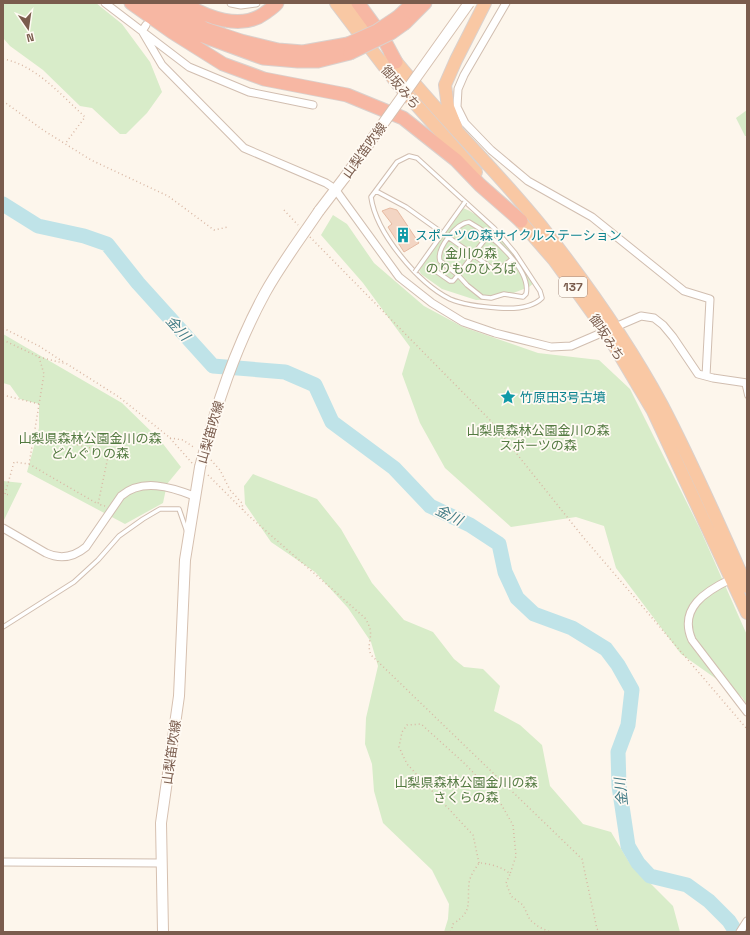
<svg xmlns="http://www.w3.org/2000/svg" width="750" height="935" viewBox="0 0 750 935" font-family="'Space Grotesk','Noto Sans JP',sans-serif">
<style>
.green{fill:#d8ecc9}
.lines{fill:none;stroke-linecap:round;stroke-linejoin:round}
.river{stroke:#bfe3e8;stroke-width:15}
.building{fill:#f3d5c3;stroke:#e6bba3}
.service-casing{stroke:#d1beb0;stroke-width:5.5}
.minor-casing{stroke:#d1beb0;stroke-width:9}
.secondary-casing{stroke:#d6c0b0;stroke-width:12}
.trunk-casing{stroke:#dad1cd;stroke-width:14}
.motorway-casing{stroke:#dad1cd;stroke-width:15}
.path{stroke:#d9b8a5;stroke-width:1.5;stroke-dasharray:1 3;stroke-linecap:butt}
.service{stroke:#fff;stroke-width:3.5}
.minor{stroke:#fff;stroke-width:7}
.secondary{stroke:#fff;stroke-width:10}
.trunk{stroke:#f9c8a4;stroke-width:12}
.motorway{stroke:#f7b7a3;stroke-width:13}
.service-bridge-casing{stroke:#d1beb0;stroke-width:5.5;stroke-linecap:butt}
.secondary-bridge-casing{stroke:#d6c0b0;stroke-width:12;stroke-linecap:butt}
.motorway-bridge-casing{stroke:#dad1cd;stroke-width:15;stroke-linecap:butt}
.service-bridge{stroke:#fff;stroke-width:3.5}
.secondary-bridge{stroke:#fff;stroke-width:10}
.motorway-bridge{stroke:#f7b7a3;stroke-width:13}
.labels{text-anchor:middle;stroke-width:3.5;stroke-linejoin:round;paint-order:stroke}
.shield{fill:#fffaf3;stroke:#a28b7f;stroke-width:1}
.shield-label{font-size:12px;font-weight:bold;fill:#7a5c4d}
.street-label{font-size:13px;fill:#7a5c4d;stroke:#fffaf3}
.culture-label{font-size:13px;fill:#0d838f;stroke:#fffaf3;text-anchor:start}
.park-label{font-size:13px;fill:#537a41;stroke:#fffaf3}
.water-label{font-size:14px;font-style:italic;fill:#437c86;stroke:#fffaf3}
</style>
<rect width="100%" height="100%" fill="#fdf6ec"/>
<path class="green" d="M3 3H96L122 24 150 62 162 92 147 113 126 134H120L92 108 80 106 43 70 10 46 3 38Z
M747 110V136H745L736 118Z
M463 208C491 218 517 260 535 282L529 287 497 299 476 300 442 289 421 274 419 270Z
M333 215 347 224 374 263 424 306 463 327 538 353 599 360 630 389 700 529 747 635V705L742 697 681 654 616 568 604 526 576 517 511 527 445 468 420 423 402 374 410 347 363 283 321 235Z
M3 334 122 403 160 440 181 467 167 484 163 503 125 524 27 472 39 428V404L20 399 10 385 3 383Z
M253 474 317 499 341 529 372 583 404 620 433 632 454 659 464 667 483 669 500 686 494 711 520 725 542 745 550 786 583 824 611 832 629 862 673 906 680 932H444L448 919 449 904 432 870 383 823 374 791 372 764 365 744 366 718 378 666 371 642 348 608 315 572 271 542 245 504 244 486Z
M3 481 22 483 3 522Z"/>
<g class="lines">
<path class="river" d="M3 204 38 226 84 236 107 244 138 283 213 366 285 372 315 385 332 422 394 468 430 506 470 525 499 544 505 572 517 598 534 614 572 628 606 649 618 665 632 690 628 725 618 752 619 786 628 846 638 863 650 876 687 885 709 901 729 921 736 932"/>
</g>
<path class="building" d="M390 208 397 210 419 243 404 252 388 227 392 224 382 211Z"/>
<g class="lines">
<defs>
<path id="service" d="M409 156 417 158 494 228 515 253 540 291 542 298C531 309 513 309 499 308 483 307 464 305 450 299 418 283 376 233 371 197L397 162Z
M376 191 406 207 493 269H500L512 259
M430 267 450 281H453L458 275 467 285 482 297 491 298 504 294 523 297 526 294C532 269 489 233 469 222 457 223 436 248 440 261L458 275 489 234
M744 383 747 396
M3 627 74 582 98 560 119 536 143 519 160 509H179L187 532"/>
<path id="minor" d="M105 3 189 67 249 92 313 105
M231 3 241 5 256 3
M506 3 464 75 458 89 457 107 465 123 491 150 528 181 592 217 684 291 710 299 706 376
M146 25 142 31 162 65 244 148 326 183 335 189 399 277 432 303 463 322 495 333 551 347 571 346 641 316 654 318 663 325 673 337 698 374 713 378 747 383
M3 528 46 553C61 560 74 557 86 547L121 496C142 478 171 487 194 496
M731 579C706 591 678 608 692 640L747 712
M3 862 160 863
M740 932 747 921"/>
<path id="secondary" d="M319 211 345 177
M163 932 161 823 179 696 185 560 200 467"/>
<path id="trunk" d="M336 3 396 82 476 172
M349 3 371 30
M390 54C439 116 497 170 546 232 589 287 629 344 662 405 693 464 720 526 747 587
M456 127 448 107 445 85 456 60 485 3
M514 214 554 260 606 332 653 411 747 613"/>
<path id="motorway" d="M131 3 172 32 223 64 264 79 347 95 403 118 456 160 480 185 521 221
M150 3 192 32 263 58 298 61H318L350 53
M183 3C206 17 241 31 265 13 269 10 274 7 277 3
M358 3 382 36 396 62
M169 6 205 29 241 41 278 50 303 52 348 44
M398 17 413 3
M405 23 425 3"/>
</defs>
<use href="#service" class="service-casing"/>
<use href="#minor" class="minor-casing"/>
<use href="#secondary" class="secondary-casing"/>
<use href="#trunk" class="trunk-casing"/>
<use href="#motorway" class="motorway-casing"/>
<path class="path" d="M3 59C36 65 61 95 85 117L65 144
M3 101 43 130 91 160 168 196 214 230 228 227
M284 210 298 225
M310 237 489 419 583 537 747 729
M3 328 39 346 65 363
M3 340 39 357 67 364 119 397 169 437 192 463
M39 357 44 374 34 435 109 452 98 504 105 506
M3 395 39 404
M170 438 183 440 195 448
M211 460 220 470 230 490 242 503 243 510
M29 464 98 504
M208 475 249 516 365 618C377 637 365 640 371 655L582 859 597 929 601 932
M3 494 11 495
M5 494 14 462 29 464 34 435
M479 863 473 835 407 764 399 747 402 732 407 725 421 724 464 763 497 797 513 825 516 856 510 874
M451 932 453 924C473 911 467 904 469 883 470 876 475 869 479 863 488 863 503 867 510 874L506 883 511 896 523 905 530 920 539 927 550 932"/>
<use href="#service" class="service"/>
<use href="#minor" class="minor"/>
<use href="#secondary" class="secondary"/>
<use href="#trunk" class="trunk"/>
<use href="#motorway" class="motorway"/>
<defs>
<path id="service-bridge" d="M415 272 465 202"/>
<path id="secondary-bridge" d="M345 177 469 3
M200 467C216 406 235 348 265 293 281 264 301 238 319 211"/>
<path id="motorway-bridge" d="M348 44 377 31 398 17
M350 53 391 33 405 23"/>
</defs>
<use href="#service-bridge" class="service-bridge-casing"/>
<use href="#secondary-bridge" class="secondary-bridge-casing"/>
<use href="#motorway-bridge" class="motorway-bridge-casing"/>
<use href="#service-bridge" class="service-bridge"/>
<use href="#secondary-bridge" class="secondary-bridge"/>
<use href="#motorway-bridge" class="motorway-bridge"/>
</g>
<defs>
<symbol id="building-bare" viewBox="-9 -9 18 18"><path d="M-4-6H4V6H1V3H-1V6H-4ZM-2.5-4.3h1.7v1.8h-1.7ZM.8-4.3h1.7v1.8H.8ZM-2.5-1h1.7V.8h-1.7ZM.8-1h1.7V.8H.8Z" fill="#0f9aa8" stroke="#fffaf3" stroke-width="2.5" paint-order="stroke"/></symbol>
<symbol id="sight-bare" viewBox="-9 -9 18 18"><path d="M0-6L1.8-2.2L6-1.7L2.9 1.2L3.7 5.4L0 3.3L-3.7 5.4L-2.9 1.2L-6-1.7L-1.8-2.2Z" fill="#0f9aa8" stroke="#fffaf3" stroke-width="2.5" paint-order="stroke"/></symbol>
</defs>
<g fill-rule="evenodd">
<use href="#building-bare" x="392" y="224" width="22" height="22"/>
<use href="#sight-bare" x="497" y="386" width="22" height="22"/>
</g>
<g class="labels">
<rect class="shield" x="559" y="277" width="28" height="20" rx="3"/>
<g class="shield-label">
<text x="573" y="291">137</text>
</g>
<g class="street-label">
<text transform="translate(401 87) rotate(50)" y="5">御坂みち</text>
<text transform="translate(364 150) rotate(-54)" y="5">山梨笛吹線</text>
<text transform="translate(607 337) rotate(57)" y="5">御坂みち</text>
<text transform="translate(210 432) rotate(-74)" y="5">山梨笛吹線</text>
<text transform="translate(171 752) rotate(-82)" y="5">山梨笛吹線</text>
</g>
<g class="culture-label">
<text x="415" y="240">スポーツの森サイクルステーション</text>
<text x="520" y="402">竹原田3号古墳</text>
</g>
<g class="park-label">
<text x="471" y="258">金川の森<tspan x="471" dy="15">のりものひろば</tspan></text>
<text x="538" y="435">山梨県森林公園金川の森<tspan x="538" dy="15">スポーツの森</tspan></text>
<text x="90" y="443">山梨県森林公園金川の森<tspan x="90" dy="15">どんぐりの森</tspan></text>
<text x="466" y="787">山梨県森林公園金川の森<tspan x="466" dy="15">さくらの森</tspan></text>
</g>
<g class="water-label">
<text transform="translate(178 328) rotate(48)" y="5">金川</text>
<text transform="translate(449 515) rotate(26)" y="5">金川</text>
<text transform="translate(621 792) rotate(-96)" y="5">金川</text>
</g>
</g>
<rect width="750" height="935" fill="none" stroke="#7a5c4d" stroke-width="8"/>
<g transform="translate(28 28) rotate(167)" stroke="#fffaf3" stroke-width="3" paint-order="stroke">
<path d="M0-3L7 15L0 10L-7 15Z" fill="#7a5c4d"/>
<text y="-6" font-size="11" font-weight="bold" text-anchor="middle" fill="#7a5c4d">N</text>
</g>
</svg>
